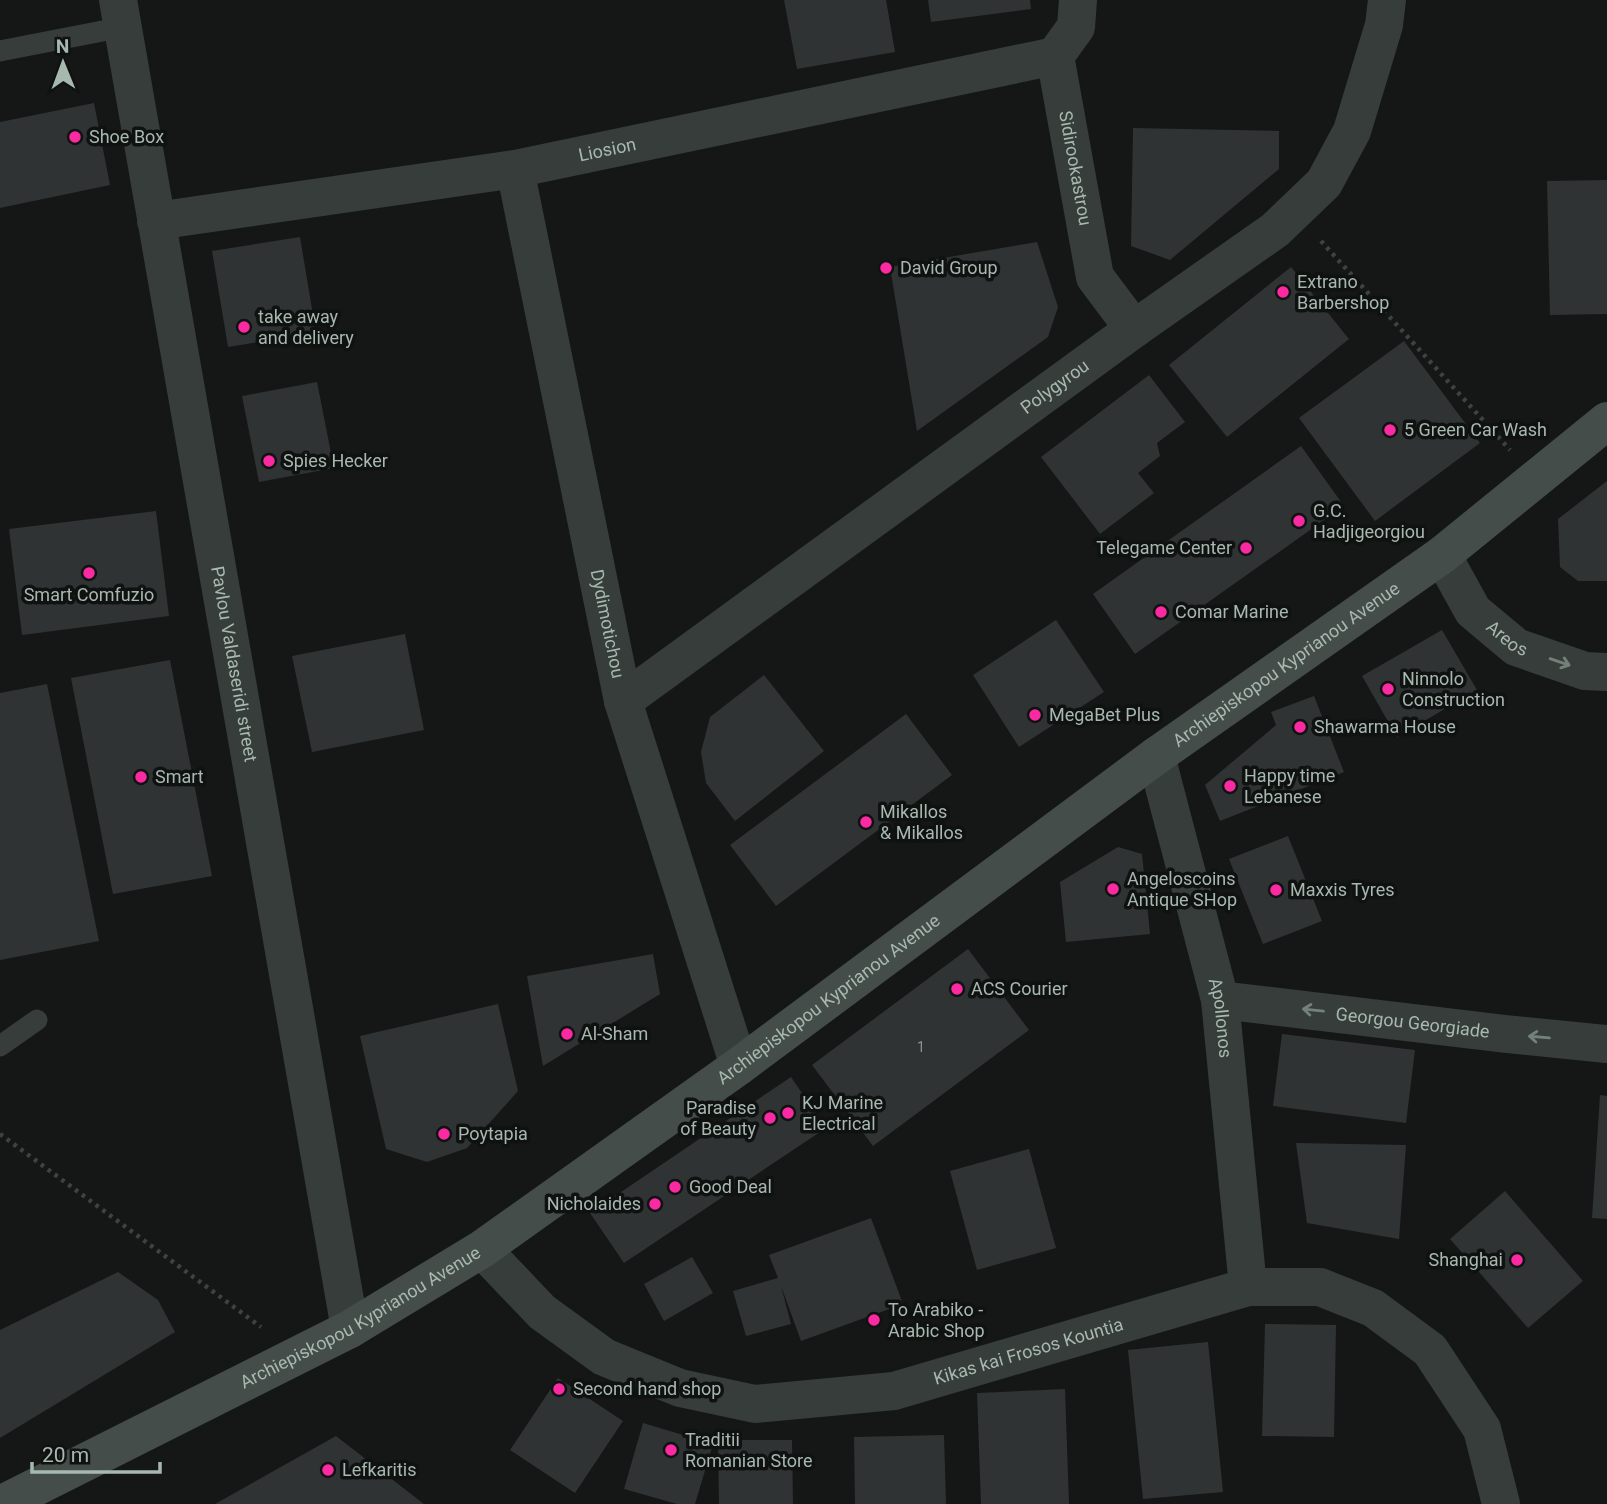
<svg xmlns="http://www.w3.org/2000/svg" width="1607" height="1504" viewBox="0 0 1607 1504" font-family="Roboto,sans-serif">
<style>
.building{fill:#303333}
.lines{fill:none;stroke-linecap:round;stroke-linejoin:round}
.path{stroke:#3c4440;stroke-width:4.5;stroke-dasharray:3.5 5;stroke-linecap:butt}
.lane{stroke:#363d3a;stroke-width:21}
.street{stroke:#363d3a;stroke-width:38}
.secondary{stroke:#444d49;stroke-width:38}
.oneway{stroke:#74817a}
.poi-dot{fill:#fb2aa2;stroke:#101212;stroke-width:2.5}
.labels{text-anchor:middle;stroke-width:7;stroke-linejoin:round;paint-order:stroke}
.number-label{font-size:14px;fill:#899790}
.poi-label{font-size:18px;fill:#a7b8af;stroke:#101212;text-anchor:start}
.street-label{font-size:18px;fill:#a7b8af;stroke:#101212}
</style>
<rect width="100%" height="100%" fill="#151717"/>
<path class="building" d="M784 0H886L895 52 797 69Z
M928 0H1030L1031 9 931 22Z
M94 103 110 185 0 208V122Z
M1133 128 1279 131V169L1170 260 1131 246Z
M1607 180V314L1550 315 1547 181Z
M300 237 316 333 228 347 212 251Z
M1037 242 1058 307 1048 337 917 431 890 267Z
M1291 267 1349 339 1227 437 1169 365Z
M1404 341 1480 443 1375 521 1299 418Z
M1149 375 1185 422 1157 443 1160 456 1138 473 1154 493 1100 534 1041 457Z
M317 382 334 468 259 482 242 396Z
M1301 446 1344 506 1135 654 1093 594Z
M1607 481V581H1578L1560 567 1558 519Z
M156 511 169 616 22 635 9 529Z
M1056 620 1104 692 1019 747 973 675Z
M1442 630 1477 690 1397 737 1362 676Z
M405 634 424 730 312 752 292 656Z
M170 660 212 876 113 894 71 678Z
M764 675 824 751 735 821 706 783 701 752 710 717Z
M47 684 99 941 0 960V693Z
M1314 696 1344 772 1220 821 1205 785 1276 725 1271 712Z
M906 714 952 775 776 906 730 845Z
M1288 836 1322 921 1263 944 1229 859Z
M1118 847 1142 854 1150 934 1066 942 1060 882Z
M968 949 1029 1030 873 1146 812 1065Z
M653 954 660 994 543 1066 527 976Z
M498 1004 518 1091 467 1148 427 1162 386 1149 360 1036Z
M1282 1034 1415 1050 1406 1123 1273 1106Z
M791 1077 826 1128 624 1263 590 1213Z
M1600 1095 1607 1096V1219L1592 1218Z
M1296 1143 1406 1145 1399 1239 1307 1223Z
M1029 1149 1056 1248 977 1270 950 1171Z
M1505 1191 1583 1281 1528 1328 1450 1239Z
M871 1218 903 1304 801 1341 781 1286 791 1324 746 1336 733 1291 778 1278 769 1255Z
M692 1257 713 1293 664 1321 644 1284Z
M118 1272 158 1300 175 1332 0 1438V1330Z
M1265 1324 1336 1325 1334 1437 1262 1436Z
M1208 1342 1223 1492 1143 1499 1128 1350Z
M558 1378 623 1421 575 1493 510 1450Z
M1065 1389 1069 1504H981L977 1393Z
M643 1423 713 1444 695 1504H677L624 1489Z
M944 1435 946 1504H855L854 1437Z
M336 1436 424 1504H215Z
M718 1440H792L793 1504H719Z"/>
<g class="lines">
<path class="path" d="M1321 241 1510 450
M0 1134 261 1327"/>
<path class="lane" d="M0 51 123 27
M0 1046 37 1020"/>
<g class="street">
<path id="s1" d="M118 0 350 1329"/>
<path id="s2" d="M1078 0 1076 27 1055 56 1095 277 1134 329"/>
<path id="s3" d="M515 169 623 701 739 1066"/>
<path id="s4" d="M156 221 515 169 1055 56"/>
<path id="s5" d="M1442 555 1473 611 1516 647 1585 671 1607 672"/>
<path id="s6" d="M623 701 1134 329 1275 230 1324 183 1352 131 1384 25 1387 0"/>
<path id="s7" d="M1156 756 1220 1000 1248 1287"/>
<path id="s8" d="M1220 1000 1506 1034 1607 1044"/>
<path id="s9" d="M482 1249 542 1312 604 1357 680 1388 755 1404 894 1391 1248 1287H1320L1373 1308 1430 1350 1482 1429 1501 1504"/>
</g>
<path class="secondary" id="s10" d="M2 1504 350 1329 482 1249 739 1066 1156 756 1442 555 1607 421"/>
</g>
<defs><path id="oneway-shaft" d="M-6 0H5M1.5-3L5.5 0L1.5 3" fill="none" stroke-width="1.6" stroke-linecap="round" stroke-linejoin="round" transform="scale(1.75)"/></defs>
<g class="oneway">
<use href="#oneway-shaft" transform="translate(1560 662) rotate(19)"/>
<use href="#oneway-shaft" transform="translate(1313 1010) rotate(-174)"/>
<use href="#oneway-shaft" transform="translate(1539 1037) rotate(-175)"/>
</g>
<g class="poi-dot">
<circle cx="75" cy="137" r="7"/>
<circle cx="886" cy="268" r="7"/>
<circle cx="1283" cy="292" r="7"/>
<circle cx="244" cy="327" r="7"/>
<circle cx="1390" cy="430" r="7"/>
<circle cx="269" cy="461" r="7"/>
<circle cx="1299" cy="521" r="7"/>
<circle cx="1246" cy="548" r="7"/>
<circle cx="89" cy="573" r="7"/>
<circle cx="1161" cy="612" r="7"/>
<circle cx="1388" cy="689" r="7"/>
<circle cx="1035" cy="715" r="7"/>
<circle cx="1300" cy="727" r="7"/>
<circle cx="141" cy="777" r="7"/>
<circle cx="1230" cy="786" r="7"/>
<circle cx="866" cy="822" r="7"/>
<circle cx="1113" cy="889" r="7"/>
<circle cx="1276" cy="890" r="7"/>
<circle cx="957" cy="989" r="7"/>
<circle cx="567" cy="1034" r="7"/>
<circle cx="788" cy="1113" r="7"/>
<circle cx="770" cy="1118" r="7"/>
<circle cx="444" cy="1134" r="7"/>
<circle cx="675" cy="1187" r="7"/>
<circle cx="655" cy="1204" r="7"/>
<circle cx="1517" cy="1260" r="7"/>
<circle cx="874" cy="1320" r="7"/>
<circle cx="559" cy="1389" r="7"/>
<circle cx="671" cy="1450" r="7"/>
<circle cx="328" cy="1470" r="7"/>
</g>
<g class="labels">
<g class="number-label">
<text x="921" y="1052">1</text>
</g>
<g class="poi-label">
<text x="89" y="143">Shoe Box</text>
<text x="900" y="274">David Group</text>
<text x="1297" y="288">Extrano<tspan x="1297" dy="21">Barbershop</tspan></text>
<text x="258" y="323">take away<tspan x="258" dy="21">and delivery</tspan></text>
<text x="1404" y="436">5 Green Car Wash</text>
<text x="283" y="467">Spies Hecker</text>
<text x="1313" y="517">G.C.<tspan x="1313" dy="21">Hadjigeorgiou</tspan></text>
<text x="1232" y="554" text-anchor="end">Telegame Center</text>
<text x="89" y="601" text-anchor="middle">Smart Comfuzio</text>
<text x="1175" y="618">Comar Marine</text>
<text x="1402" y="685">Ninnolo<tspan x="1402" dy="21">Construction</tspan></text>
<text x="1049" y="721">MegaBet Plus</text>
<text x="1314" y="733">Shawarma House</text>
<text x="1244" y="782">Happy time<tspan x="1244" dy="21">Lebanese</tspan></text>
<text x="155" y="783">Smart</text>
<text x="880" y="818">Mikallos<tspan x="880" dy="21">&amp; Mikallos</tspan></text>
<text x="1127" y="885">Angeloscoins<tspan x="1127" dy="21">Antique SHop</tspan></text>
<text x="1290" y="896">Maxxis Tyres</text>
<text x="971" y="995">ACS Courier</text>
<text x="581" y="1040">Al-Sham</text>
<text x="802" y="1109">KJ Marine<tspan x="802" dy="21">Electrical</tspan></text>
<text x="756" y="1114" text-anchor="end">Paradise<tspan x="756" dy="21">of Beauty</tspan></text>
<text x="458" y="1140">Poytapia</text>
<text x="689" y="1193">Good Deal</text>
<text x="641" y="1210" text-anchor="end">Nicholaides</text>
<text x="1503" y="1266" text-anchor="end">Shanghai</text>
<text x="888" y="1316">To Arabiko -<tspan x="888" dy="21">Arabic Shop</tspan></text>
<text x="573" y="1395">Second hand shop</text>
<text x="685" y="1446">Traditii<tspan x="685" dy="21">Romanian Store</tspan></text>
<text x="342" y="1476">Lefkaritis</text>
</g>
<g class="street-label">
<text dy="6" stroke="none"><textPath href="#s4" startOffset="457">Liosion</textPath></text>
<text dy="6" stroke="none"><textPath href="#s2" startOffset="177">Sidirookastrou</textPath></text>
<text dy="6" stroke="none"><textPath href="#s6" startOffset="534">Polygyrou</textPath></text>
<text dy="6" stroke="none"><textPath href="#s3" startOffset="464">Dydimotichou</textPath></text>
<text dy="6" stroke="none"><textPath href="#s5" startOffset="108">Areos</textPath></text>
<text dy="6" stroke="none"><textPath href="#s1" startOffset="674">Pavlou Valdaseridi street</textPath></text>
<text dy="6" stroke="none"><textPath href="#s10" startOffset="1538">Archiepiskopou Kyprianou Avenue</textPath></text>
<text dy="6" stroke="none"><textPath href="#s10" startOffset="971">Archiepiskopou Kyprianou Avenue</textPath></text>
<text dy="6" stroke="none"><textPath href="#s7" startOffset="270">Apollonos</textPath></text>
<text dy="6" stroke="none"><textPath href="#s8" startOffset="194">Georgou Georgiade</textPath></text>
<text dy="6" stroke="none"><textPath href="#s10" startOffset="404">Archiepiskopou Kyprianou Avenue</textPath></text>
<text dy="6" stroke="none"><textPath href="#s9" startOffset="602">Kikas kai Frosos Kountia</textPath></text>
</g>
</g>
<g transform="translate(63 63) rotate(359)" stroke="#101212" stroke-width="5" paint-order="stroke">
<path d="M0-5L12 26L0 18L-12 26Z" fill="#a7b8af"/>
<text y="-10" font-size="19" font-weight="bold" text-anchor="middle" fill="#a7b8af">N</text>
</g>
<path d="M32 1462v10h128v-10" fill="none" stroke="#a7b8af" stroke-width="3.5"/>
<text x="42" y="1462" font-size="21" fill="#a7b8af" stroke="#101212" stroke-width="5" paint-order="stroke">20 m</text>
</svg>
